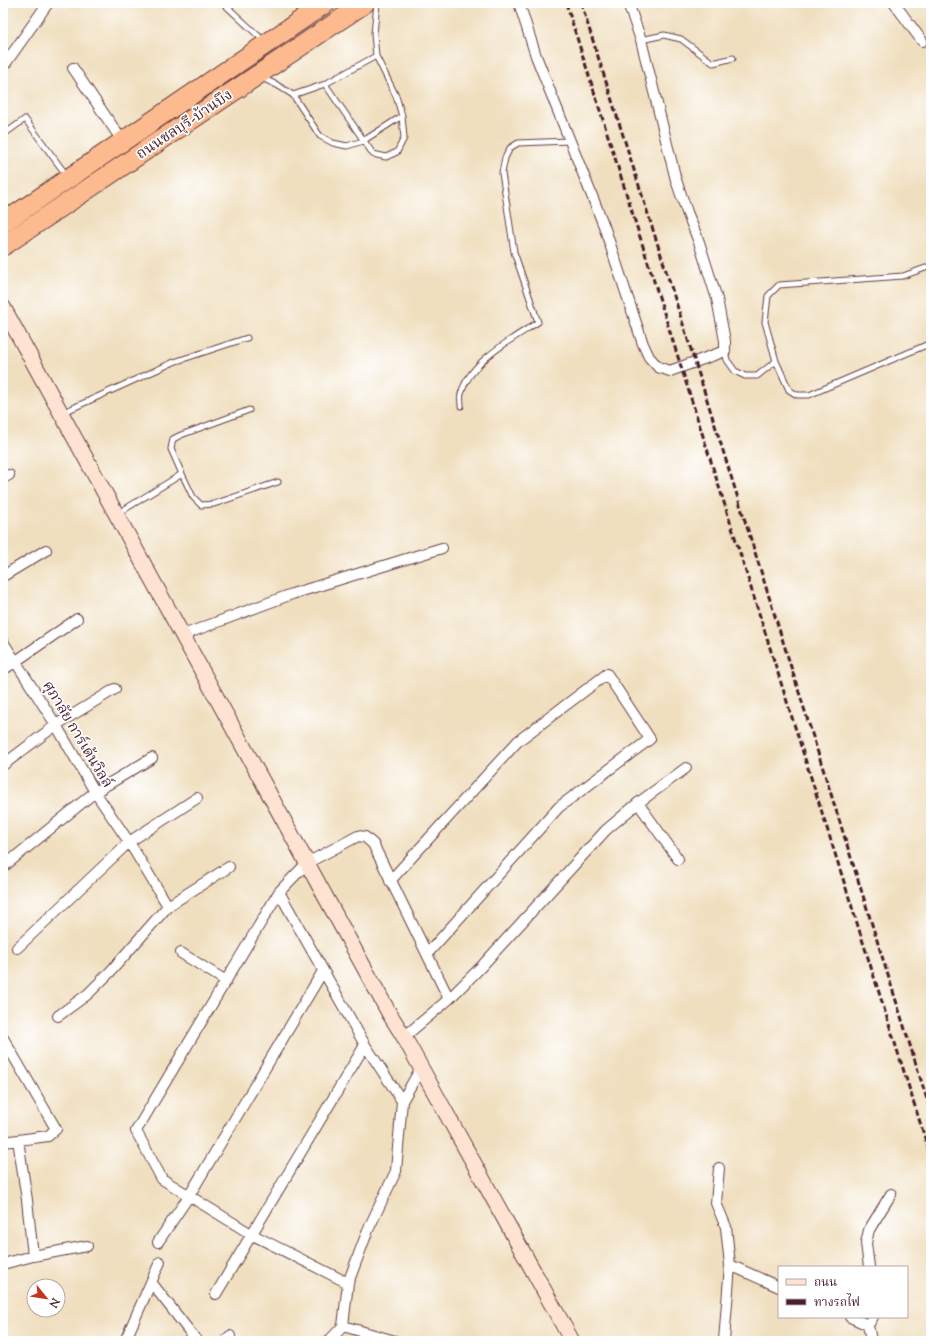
<svg xmlns="http://www.w3.org/2000/svg" width="934" height="1344" viewBox="0 0 934 1344" font-family="'Sorts Mill Goudy','Noto Serif Thai',serif">
<style>
.lines{fill:none;stroke-linecap:round;stroke-linejoin:round}
.lane-casing{stroke:#633c41;stroke-width:7}
.street-casing{stroke:#633c41;stroke-width:12}
.secondary-casing{stroke:#633c41;stroke-width:17}
.highway-casing{stroke:#633c41;stroke-width:21}
.lane{stroke:#fff;stroke-width:5}
.street{stroke:#fff;stroke-width:10}
.secondary{stroke:#fee3d2;stroke-width:15}
.highway{stroke:#fcba8e;stroke-width:19}
.rail{stroke:#4a1f2b;stroke-width:3;stroke-dasharray:6 3;stroke-linecap:butt}
.labels{text-anchor:middle;stroke-width:3.5;stroke-linejoin:round;paint-order:stroke}
.street-label{font-size:15px;fill:#4a1f2b;stroke:#fff}
</style>
<rect width="100%" height="100%" fill="#fff"/>
<filter id="ink" filterUnits="userSpaceOnUse"><feTurbulence type="fractalNoise" baseFrequency=".025" numOctaves="2"/><feDisplacementMap in="SourceGraphic" scale="8" xChannelSelector="R" yChannelSelector="G"/><feConvolveMatrix kernelMatrix="1 2 1 2 8 2 1 2 1" color-interpolation-filters="sRGB"/></filter>
<filter id="wash" filterUnits="userSpaceOnUse"><feTurbulence type="fractalNoise" baseFrequency=".012" numOctaves="4" result="noise"/><feDisplacementMap in="SourceGraphic" scale="16" xChannelSelector="R" yChannelSelector="G"/><feGaussianBlur stdDeviation="0.9" result="paint"/><feColorMatrix in="noise" values="0 0 0 0 0 0 0 0 0 0 0 0 0 0 0 0 0 1.4 0 .05"/><feComposite in="paint" operator="in"/></filter>
<g filter="url(#wash)">
<rect width="100%" height="100%" fill="#f0dfbf"/>
</g>
<g filter="url(#ink)">
<g class="lines">
<defs>
<path id="lane" d="M223 3 264 41
M303 3 307 12
M641 40 664 35 681 39 713 63 733 58
M262 78 277 85 293 95 320 136 333 143 347 146 363 141 402 116
M325 84 373 154 386 157 397 152 404 138 402 116 396 96 376 56 374 34 377 3
M293 95 325 84 376 56
M3 135 25 119 67 176
M3 201 10 214
M725 351 727 360 735 371 745 376H757L776 361 765 322 768 296 779 285 903 276 931 266
M776 361 789 390 797 395H809L931 343
M461 406C461 402 460 397 461 394 470 361 511 340 538 322L514 252 502 173 505 158 510 148 518 143 570 141
M62 413 174 362 247 338
M182 474 171 449 173 439 181 435 249 410
M117 514 182 474 193 497 201 505 214 504 278 482"/>
<path id="street" d="M519 3 536 56 604 226 643 344 649 357 658 367 670 371 725 351V341L717 299 699 242 687 212 676 180 641 40 628 3
M894 3 922 41
M3 67 48 3
M73 68 123 142
M3 478 9 475
M3 576 46 550
M183 635 292 594 442 548
M3 642 56 725 95 792 129 842 168 906
M3 670 77 619
M3 765 56 725 115 689
M638 803 678 859
M3 867 95 792 152 758
M390 881 518 741 607 674 650 739 559 807 427 954
M279 892 365 1045 402 1101
M17 948 129 842 197 798
M181 953 226 981
M58 1016 88 994 110 972 168 906 229 867
M404 1037 449 999 480 968 606 830 638 803 686 768
M3 1038 56 1129 48 1136 3 1142
M18 1140 27 1200 33 1256
M719 1168 716 1203 726 1227 730 1265 724 1341
M158 1242 189 1196 323 971
M3 1264 33 1256 87 1246
M730 1265 779 1287
M869 1267 866 1243 869 1230 891 1194
M151 1282 197 1341
M348 1283 251 1234 162 1179 136 1131 279 892 307 863 358 836 365 837 373 844 449 999
M216 1294 365 1045
M850 1317 868 1325
M343 1326 395 1341
M125 1341 160 1262
M225 1341 230 1336
M329 1341 343 1326 348 1283 368 1230 396 1171 402 1101 421 1068
M871 1341 868 1325 873 1317"/>
<path id="secondary" d="M3 307 389 1013 404 1037 572 1341"/>
<path id="highway" d="M3 223 326 3
M3 246 365 3"/>
</defs>
<use href="#lane" class="lane-casing"/>
<use href="#street" class="street-casing"/>
<use href="#secondary" class="secondary-casing"/>
<use href="#highway" class="highway-casing"/>
<use href="#lane" class="lane"/>
<use href="#street" class="street"/>
<use href="#secondary" class="secondary"/>
<use href="#highway" class="highway"/>
<path class="rail" d="M566 3 931 1157
M581 3 708 403 931 1112"/>
</g>
</g>
<g class="labels">
<g class="street-label">
<text transform="translate(184 124) rotate(-34)" y="5">ถนนชลบุรี-บ้านบึง</text>
<text transform="translate(78 734) rotate(59)" y="5">ศุภาลัย การ์เด้นวิลล์</text>
</g>
</g>
<rect width="934" height="1344" fill="none" stroke="#fff" stroke-width="16"/>
<rect x="778" y="1266" width="130" height="52" fill="#ffffff" stroke="#b7a5aa"/>
<rect x="786" y="1279" width="20" height="6" fill="#fee3d2" stroke="#b7a5aa"/>
<text x="814" y="1286" font-size="12" fill="#4a1f2b">ถนน</text>
<rect x="786" y="1299" width="20" height="6" fill="#4a1f2b" stroke="#b7a5aa"/>
<text x="814" y="1306" font-size="12" fill="#4a1f2b">ทางรถไฟ</text>
<g transform="translate(46 1298) rotate(120)"><circle r="19" fill="#ffffff" stroke="#b7a5aa"/>
<path d="M0-3L7 15L0 10L-7 15Z" fill="#c8321e"/>
<text y="-6" font-size="11" font-weight="bold" text-anchor="middle" fill="#4a1f2b">N</text>
</g>
</svg>
